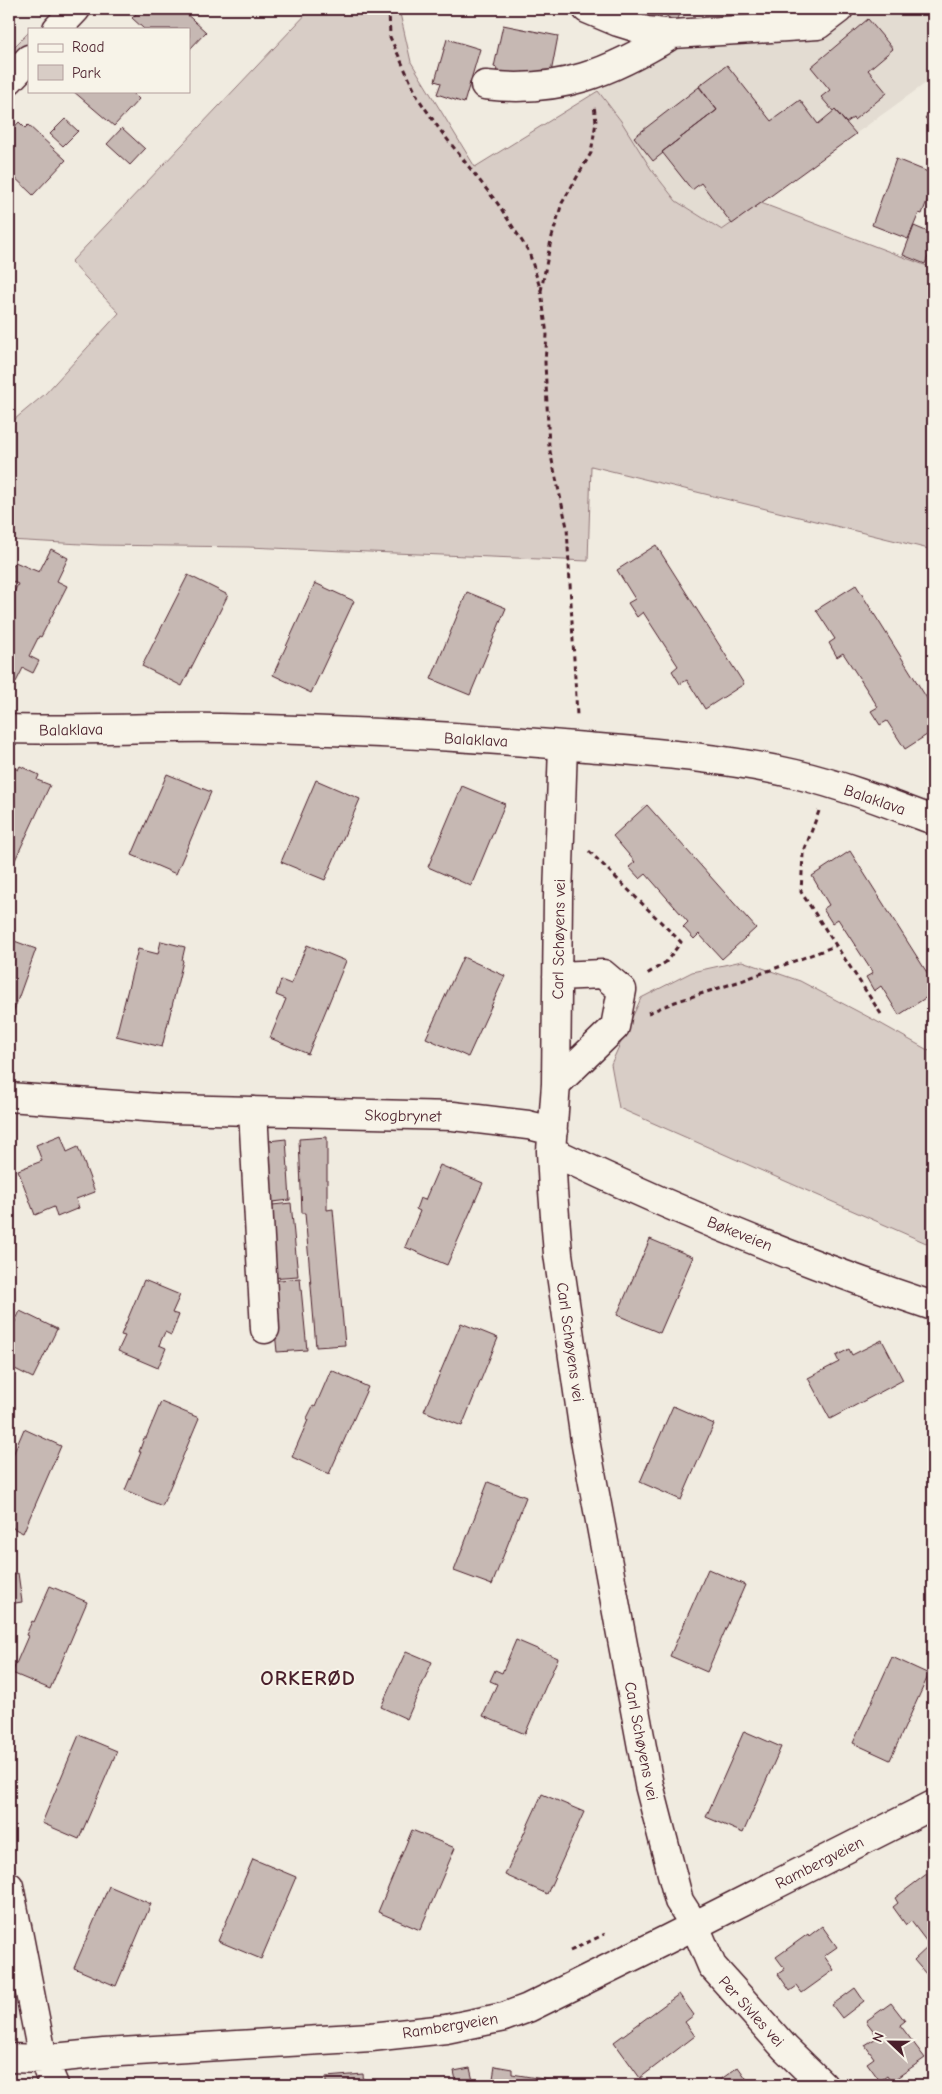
<svg xmlns="http://www.w3.org/2000/svg" width="942" height="2094" viewBox="0 0 942 2094" font-family="'Comic Neue',sans-serif">
<style>
.built{fill:#e3dcd2}
.green{fill:#d8cdc6;stroke:#917678}
.building{fill:#c6b8b3;stroke:#4a1f2b}
.lines{fill:none;stroke-linecap:round;stroke-linejoin:round}
.minor-casing{stroke:#4a1f2b;stroke-width:31}
.path{stroke:#4a1f2b;stroke-width:3;stroke-dasharray:5 4;stroke-linecap:butt}
.minor{stroke:#f7f3e8;stroke-width:28}
.labels{text-anchor:middle;stroke-width:4;stroke-linejoin:round;paint-order:stroke}
.street-label{font-size:16px;fill:#4a1f2b;stroke:#f7f3e8}
.district-label{font-size:21px;font-weight:bold;letter-spacing:1px;fill:#4a1f2b;stroke:#f7f3e8}
</style>
<rect width="100%" height="100%" fill="#f0ebe0"/>
<filter id="ink" filterUnits="userSpaceOnUse"><feTurbulence type="fractalNoise" baseFrequency=".02" numOctaves="2"/><feDisplacementMap in="SourceGraphic" scale="10" xChannelSelector="R" yChannelSelector="G"/><feConvolveMatrix kernelMatrix="1 2 1 2 8 2 1 2 1" color-interpolation-filters="sRGB"/></filter>
<g filter="url(#ink)">
<path class="built" d="M745 9H815L834 32 865 9H922L933 20V78L722 230 676 201 651 169 621 121 598 91Z"/>
<path class="green" d="M311 9H399L411 62 475 167 598 91 621 121 651 169 676 201 722 230 761 203 927 266 933 244V550L591 466 588 561 248 547 99 545 9 540V424L45 394 119 313 71 262Z
M29 32V43L9 63V52Z
M742 961 800 981 876 1021 933 1053V1246L619 1108 611 1064 641 998 692 972Z"/>
<path class="building" d="M141 9H181L206 32 189 50V29H144L132 18Z
M627 9H684L675 22 661 12 654 22 645 16 644 18 628 17Z
M868 19 893 49 868 70 887 93 854 120 853 118 846 123 835 110 833 111 821 97 830 90 811 67Z
M503 25 558 36 550 78 522 72 521 76 495 78 497 68 494 67Z
M447 39 480 49 464 103 437 94 441 83 435 81Z
M727 65 771 121 800 100 818 124 835 110 856 134 732 224 701 183 692 190 662 152 717 110 699 86Z
M699 87 717 110 662 152 663 153 653 161 634 137Z
M73 91H131L139 99 114 126Z
M933 108V126L925 118Z
M65 119 78 131 63 146 50 134Z
M19 122 25 128 28 125 66 160 33 195 9 172V145L12 142 9 139V133Z
M122 128 145 149 130 165 107 144Z
M896 159 933 174V185L922 214 919 213 908 239 872 225Z
M914 226 933 234V245L925 264 903 255Z
M656 545 744 684 705 709 687 680 680 684 672 671 678 666 643 612 637 617 628 603 635 599 617 570Z
M51 549 68 558 57 581 67 586 41 637 39 636 29 656 39 661 33 673 23 668 16 682 9 679V596L11 598 18 584 9 580V573L15 562 39 572Z
M188 575 228 595 182 686 142 666Z
M315 583 354 601 311 693 273 675Z
M856 585 933 708V731L905 749 887 721 880 725 871 711 878 707 843 653 837 657 829 643 835 639 816 610Z
M467 592 506 608 470 695 431 679Z
M9 765 18 770 20 766 39 775 37 780 50 785 9 873Z
M167 774 211 792 176 874 132 855Z
M316 780 360 799 325 880 281 862Z
M462 786 505 804 471 886 428 867Z
M647 805 756 928 722 959 699 934 694 939 683 927 688 922 646 874 640 879 629 867 635 862 613 836Z
M850 851 933 982V993L899 1015 881 986 874 991 866 977 873 973 838 919 832 923 823 909 829 905 812 876Z
M9 939 36 949 9 1024Z
M161 941 185 947 182 960 183 961 162 1047 116 1036 138 949 158 954Z
M307 945 346 961 308 1054 270 1038 286 999 276 995 281 980 291 984Z
M463 957 505 976 468 1057 426 1038Z
M61 1135 67 1152 78 1147 95 1192 76 1199 79 1208 57 1217 54 1207 35 1215 18 1170 42 1161 36 1145Z
M327 1137V1210L333 1209 345 1345 316 1347 305 1213H302L299 1139Z
M286 1139 290 1200 264 1203 259 1142Z
M440 1165 483 1183 447 1265 405 1247 420 1211 416 1209 420 1198 425 1200Z
M291 1203 298 1276 270 1278 263 1206Z
M650 1239 693 1257 660 1333 617 1315Z
M300 1278 307 1350 277 1352 270 1281Z
M144 1280 180 1295 172 1313 179 1315 171 1335 165 1332 159 1345 166 1348 158 1368 118 1351 125 1336 121 1335Z
M20 1311 57 1329 33 1378 9 1366V1324L10 1322 14 1324Z
M461 1323 498 1338 462 1426 424 1411Z
M882 1340 903 1380 830 1419 808 1378 839 1362 836 1356 849 1349 852 1355Z
M331 1370 368 1387 329 1474 292 1457 308 1420H306L313 1406 315 1407Z
M161 1402 199 1418 162 1506 125 1490 141 1452H139L144 1438H146Z
M673 1406 714 1424 681 1500 640 1482Z
M24 1429 61 1446 23 1533 9 1526V1464Z
M488 1482 526 1497 492 1585 454 1571Z
M708 1569 745 1585 707 1672 670 1656Z
M18 1573 22 1602 9 1604V1575Z
M50 1586 87 1602 50 1689 12 1673 28 1636 26 1635 32 1621 34 1622Z
M516 1640 558 1658 525 1734 483 1716 497 1684 490 1681 495 1670 502 1673Z
M406 1651 432 1662 407 1719 381 1707Z
M892 1657 929 1674 890 1760 853 1743Z
M744 1731 781 1747 743 1833 706 1817Z
M79 1735 117 1751 79 1839 42 1823Z
M542 1794 584 1812 547 1894 505 1875Z
M412 1830 455 1848 420 1930 378 1912Z
M253 1859 296 1877 261 1959 218 1941Z
M928 1873 933 1880V1943L930 1946 911 1921 906 1925 893 1907 898 1903 895 1898Z
M109 1886 151 1904 116 1986 74 1968Z
M822 1926 837 1947 824 1956 834 1970 802 1993 797 1986 790 1991 778 1974 785 1969 776 1957 808 1934 809 1936Z
M930 1945 933 1948V1982L914 1960Z
M855 1988 864 2001 842 2018 832 2005Z
M679 1994 694 2015 685 2022 695 2036 640 2078 614 2042Z
M891 2003 905 2021 900 2025 925 2058 891 2082 887 2076 880 2081 867 2063 874 2058 865 2045 878 2037 866 2021Z
M495 2066 512 2069V2074L568 2083 567 2085H492Z
M738 2067 751 2085H713Z
M470 2068 474 2085H457L454 2071Z
M363 2074 364 2085H326V2077Z"/>
<g class="lines">
<defs>
<path id="minor" d="M587 9 618 22 647 31 673 34 818 25 839 9
M57 29 76 9
M9 80 29 59
M485 85C560 94 611 72 673 34
M9 729C79 731 150 727 220 728 342 730 464 736 586 747 656 753 727 758 795 774 842 785 888 803 933 820
M563 745 558 897 556 1084 551 1151 553 1191 558 1254 585 1440 649 1785 679 1901 695 1926 712 1966 785 2048 823 2085
M556 1084 615 1027 622 990 603 974 557 976
M9 1097 172 1109 453 1116 528 1125 553 1131
M253 1111 265 1329
M551 1151C675 1210 803 1263 933 1306
M9 1886 43 2059 54 2085
M9 2058 43 2059 104 2053 371 2037 446 2029 504 2017 528 2008 666 1940 933 1805"/>
</defs>
<use href="#minor" class="minor-casing"/>
<path class="path" d="M389 9 390 37 418 98 440 130 498 204 529 252 541 291 547 335 545 362 549 447 567 527 577 716
M541 291 551 240 562 203 591 153 596 122 594 105
M819 811 803 854 801 892 881 1014
M589 851 681 942 666 962 647 974
M648 1013 675 1002 741 981 835 946
M570 1951 605 1934"/>
<use href="#minor" class="minor"/>
</g>
</g>
<g class="labels">
<g class="street-label">
<text transform="translate(71 729) rotate(-1)" y="6">Balaklava</text>
<text transform="translate(476 739) rotate(3)" y="6">Balaklava</text>
<text transform="translate(875 799) rotate(19)" y="6">Balaklava</text>
<text transform="translate(558 939) rotate(-89)" y="6">Carl Schøyens vei</text>
<text transform="translate(403 1115) rotate(1)" y="6">Skogbrynet</text>
<text transform="translate(740 1233) rotate(22)" y="6">Bøkeveien</text>
<text transform="translate(571 1342) rotate(82)" y="6">Carl Schøyens vei</text>
<text transform="translate(642 1741) rotate(79)" y="6">Carl Schøyens vei</text>
<text transform="translate(819 1862) rotate(-27)" y="6">Rambergveien</text>
<text transform="translate(752 2011) rotate(48)" y="6">Per Sivles vei</text>
<text transform="translate(450 2025) rotate(-9)" y="6">Rambergveien</text>
</g>
<g class="district-label">
<text x="308" y="1685">ORKERØD</text>
</g>
</g>
<rect width="942" height="2094" fill="none" stroke="#f7f3e8" stroke-width="30"/>
<rect x="15" y="15" width="912" height="2064" fill="none" stroke="#4a1f2b" stroke-width="2" filter="url(#ink)"/>
<rect x="28" y="28" width="162" height="65" fill="#f7f3e8" stroke="#b29e9c"/>
<rect x="38" y="44" width="25" height="8" fill="#f7f3e8" stroke="#b29e9c"/>
<text x="72" y="52" font-size="15" fill="#4a1f2b">Road</text>
<rect x="38" y="65" width="25" height="15" fill="#d8cdc6" stroke="#b29e9c"/>
<text x="72" y="78" font-size="15" fill="#4a1f2b">Park</text>
<g transform="translate(890 2042) rotate(292)" stroke="#f7f3e8" stroke-width="4" paint-order="stroke">
<path d="M0-4L9 19L0 12L-9 19Z" fill="#4a1f2b"/>
<text y="-8" font-size="14" font-weight="bold" text-anchor="middle" fill="#4a1f2b">N</text>
</g>
</svg>
